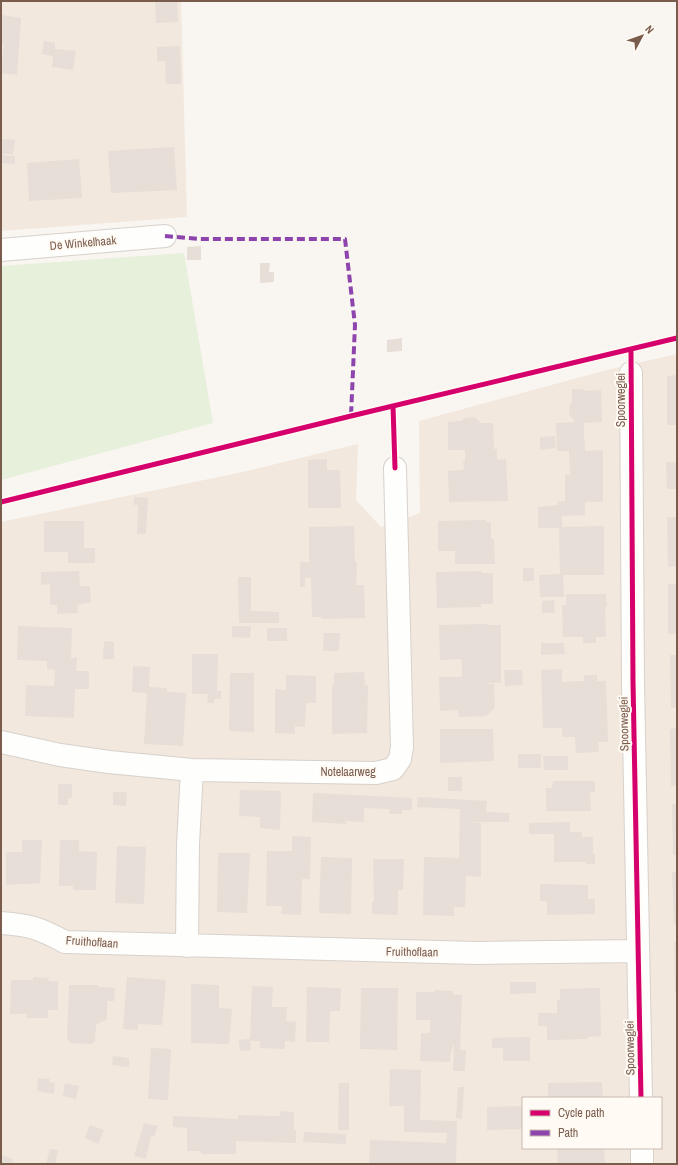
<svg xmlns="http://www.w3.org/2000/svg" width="678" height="1165" viewBox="0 0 678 1165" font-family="'Archivo Narrow',sans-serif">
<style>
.residential{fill:#f2e8de;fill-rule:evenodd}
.green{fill:#e7f0db}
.building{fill:#e6ded7}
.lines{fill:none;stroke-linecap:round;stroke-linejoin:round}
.street-casing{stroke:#d7d1cb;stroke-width:24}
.street{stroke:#fefefd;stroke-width:22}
.quiet{stroke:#8e44ad;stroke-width:4;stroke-dasharray:8 4;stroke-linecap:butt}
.cycleway-casing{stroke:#fffaf3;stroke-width:8}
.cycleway{stroke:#d6006c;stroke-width:5}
.labels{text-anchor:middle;stroke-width:4;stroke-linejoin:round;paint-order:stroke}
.street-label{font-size:12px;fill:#7a5c4d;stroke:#fffaf3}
</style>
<rect width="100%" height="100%" fill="#f9f5f0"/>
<path class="residential" d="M1 1H181L187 217 1 231Z
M677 354V1164H1V522L238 473 358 444 356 500 381 527 420 513 419 421 607 370ZM523 1098H661V1148H523Z"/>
<path class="green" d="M184 253 213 423 1 480V266Z"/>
<path class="building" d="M155 1H177L178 22 156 23Z
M1 15 21 18 17 75 1 73 4 44H1Z
M44 41 55 43V49L76 51 73 70 52 67 53 56 42 54Z
M180 46 181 84H166L165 61H157V47Z
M1 139 15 140 13 154H1Z
M174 147 177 190 111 193 108 151Z
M1 155 15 156V164L1 163Z
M79 159 82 198 29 201 27 163Z
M201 246V260H187V247Z
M260 263H270L269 272H274V282L260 283Z
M402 338V351L387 352V340Z
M677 375V425H667V376Z
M572 389H583L584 391 601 390 602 422 584 423V433L585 451 603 450V502H585V515L562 516V527L604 526V575H563L564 597H540L539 575 560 574 559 528H538V507L558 505V501H565V475H570L569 451H557L556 423 576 422 569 415 570 403H572Z
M474 417 481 423H493L494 449H497V460L506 459 508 501 449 502 448 471 464 470 463 461H465V450H448V422L461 421 465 418Z
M555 436 556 448 540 450V437Z
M327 459V470H340L341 508H308V460Z
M666 462H677V489H667Z
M134 497 148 498 146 534H137L138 505H134Z
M667 517H677V566L668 567Z
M486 520V522H491V539H494L495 564H455V551H438V521Z
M44 521H84V548H95V563H68V552H44Z
M354 526 355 562H357L356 585H364L365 618 321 619V617H312L311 578 305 577V587H300V562H309V527Z
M523 568H534V581H523Z
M79 571 80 586H90L91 602 77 605 78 613 57 614V605H50V584L41 585V572Z
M481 571V573H493V604H481V607L437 608 436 572Z
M238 577H251V611L279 612V623H239Z
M668 584H677V634H668Z
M566 594H606L607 607H605L606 637H596V643H583V637H563L562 605H566Z
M554 600 555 613H542V601Z
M487 624V625H501V683H488L487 684H494L495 708 486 716 459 717 458 710 440 711 439 677H462V667L461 659 440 660 439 625Z
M18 626 72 628 71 658H77L76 671H89V689H75L74 718 25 716 26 685 54 686 55 670 47 669V661L17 660Z
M232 626H251L250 638 232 637Z
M267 628H287V641H267Z
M324 633H340L339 651H323Z
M104 641 114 642V659H103Z
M541 643H564L565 654 541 655Z
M192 654H218L217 691H221V699H215L214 703H207L208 694H192Z
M670 655H677V707L671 708Z
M133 666 150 667 149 687 167 688V692L186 693 183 746 144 744 147 693 132 692Z
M562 669V682L584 681V675H597V681H606L608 742H598L599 752 576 753 575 737H562V728H543L541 670Z
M504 670H522L523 685 505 686Z
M364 672 365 685H368L367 733 332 734V685H334V673Z
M230 673H254V732L229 731Z
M286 675 316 676V703H306L305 727 295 726V734L275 733V689L286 690Z
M677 728V786H671L670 729Z
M440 729H493L494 761 440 763Z
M518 754H541V768H518Z
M543 756H568V770H544Z
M448 777H462V791H448Z
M553 781H595V792H590L591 811H546V788H552Z
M58 784H72V798H68V805H58Z
M240 790 281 791 280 830 260 828V817L239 816Z
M113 792H127L126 806 113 805Z
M313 793 412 798V810H402V814H389L390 809 364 808V822L346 821V824L312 822Z
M418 797 487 801 486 812 509 813V822H471L481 823V877L466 876 465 907H454V916L423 915 424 857 459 858 460 809 417 807Z
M672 804H677V855H673Z
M570 822V832H582V837H593V854H595V864H586V862H554V834H529V823Z
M292 836 311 837 310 879H302L301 915 281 914 282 906H266L267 851H292Z
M22 840H42L40 883 6 885V852H22Z
M60 840H79V851L97 852 96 890H73V886H59Z
M117 846 146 847 144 904 115 903Z
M218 853H250L247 913 217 912Z
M321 857 352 858 351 914 319 913Z
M373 859H404L403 890H398V915L372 914V902H374Z
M672 872H677V924H674Z
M540 884 588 885V899H595V914L547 915V901H540Z
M674 942H677V992H675Z
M33 977 49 978 48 981H58V1010H48V1018H27V1014H10L11 980H33Z
M127 977 166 980 162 1025 138 1024V1030L123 1029Z
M510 982H536V993L510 994Z
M191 984 219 985V1008L232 1009 229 1044 191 1043Z
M69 985H98V987L115 988 114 1001H107V1019L96 1025 95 1041 92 1044 71 1043 67 1039Z
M252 986 273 987 272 1007H287L286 1021 296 1022 295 1042 285 1041V1049L260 1048V1041H250L251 1050 240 1051 239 1040 250 1039Z
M307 987 341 988 340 1011H330L329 1042H306Z
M361 988H398L397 1050 360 1049Z
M600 988 601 1036 588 1037V1039L547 1040V1026H538V1013H557V1000H560V989Z
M435 990 453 991V994L462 995 460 1050H466L465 1071H453L454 1044 451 1051 450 1062 420 1061 421 1033H430V1020H416V992H435Z
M530 1037V1061H503V1048H492V1038Z
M151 1048 171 1049 168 1100 148 1099Z
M113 1056 129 1058V1067L112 1065Z
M390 1069 421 1070 420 1120 457 1121 456 1164H369L370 1140 446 1143 447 1133 404 1132V1106H389Z
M38 1078 50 1079 49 1082 55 1083 54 1094 37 1091Z
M602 1082 603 1098H548V1083Z
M65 1083 79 1086 76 1099 63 1096Z
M339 1083H349V1130H338Z
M458 1087H464L462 1119 456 1118Z
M523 1106V1129L487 1130V1107Z
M280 1111 294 1112V1130H296V1143L236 1141V1154H201V1151H187V1128L173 1127V1116L238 1119V1115L280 1116Z
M144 1123 158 1126 154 1136H151L146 1159 134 1156Z
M90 1125 104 1130 98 1144 85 1138Z
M304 1132 346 1134V1144L303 1142Z
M557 1148H604L605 1164H558Z
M50 1149 58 1150 55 1164H46Z
M1 1155 13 1159 12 1164H1Z"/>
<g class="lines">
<defs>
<path id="street" d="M1 250 165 236
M631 373 633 682 641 1098
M1 742 60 755 109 762 192 770 376 773 393 769 400 759 402 747 395 468
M1 923C30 925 39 928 65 942L476 953 638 951
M187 946 188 844 192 770
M642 1148V1164"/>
</defs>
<use href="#street" class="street-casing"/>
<use href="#street" class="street"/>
<path class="quiet" d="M165 236 200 239H345L355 325 351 416"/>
<defs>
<path id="cycleway" d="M631 350 633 682 641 1098
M393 406 395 468
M1 502 351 416 677 338"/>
</defs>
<use href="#cycleway" class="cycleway-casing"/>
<use href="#cycleway" class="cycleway"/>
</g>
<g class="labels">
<g class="street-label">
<text transform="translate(83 243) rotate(-5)" y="4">De Winkelhaak</text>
<text transform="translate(621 400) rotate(-90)" y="4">Spoorweglei</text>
<text transform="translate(624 724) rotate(-91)" y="4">Spoorweglei</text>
<text x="348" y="776">Notelaarweg</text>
<text transform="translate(92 942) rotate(4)" y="4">Fruithoflaan</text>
<text transform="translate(412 952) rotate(1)" y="4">Fruithoflaan</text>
<text transform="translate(630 1048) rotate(-91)" y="4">Spoorweglei</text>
</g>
</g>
<rect width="678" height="1165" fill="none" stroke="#7a5c4d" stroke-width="4"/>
<rect x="522" y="1097" width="140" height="52" fill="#fffaf3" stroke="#cabbb1"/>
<rect x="530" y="1110" width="20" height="6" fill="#d6006c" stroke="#cabbb1"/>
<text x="558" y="1117" font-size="12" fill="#7a5c4d">Cycle path</text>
<rect x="530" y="1130" width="20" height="6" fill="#8e44ad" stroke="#cabbb1"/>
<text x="558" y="1137" font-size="12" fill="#7a5c4d">Path</text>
<g transform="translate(642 36) rotate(49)" stroke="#fffaf3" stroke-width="3" paint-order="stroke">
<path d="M0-3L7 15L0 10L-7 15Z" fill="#7a5c4d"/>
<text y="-6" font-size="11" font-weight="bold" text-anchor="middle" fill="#7a5c4d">N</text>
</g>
</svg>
